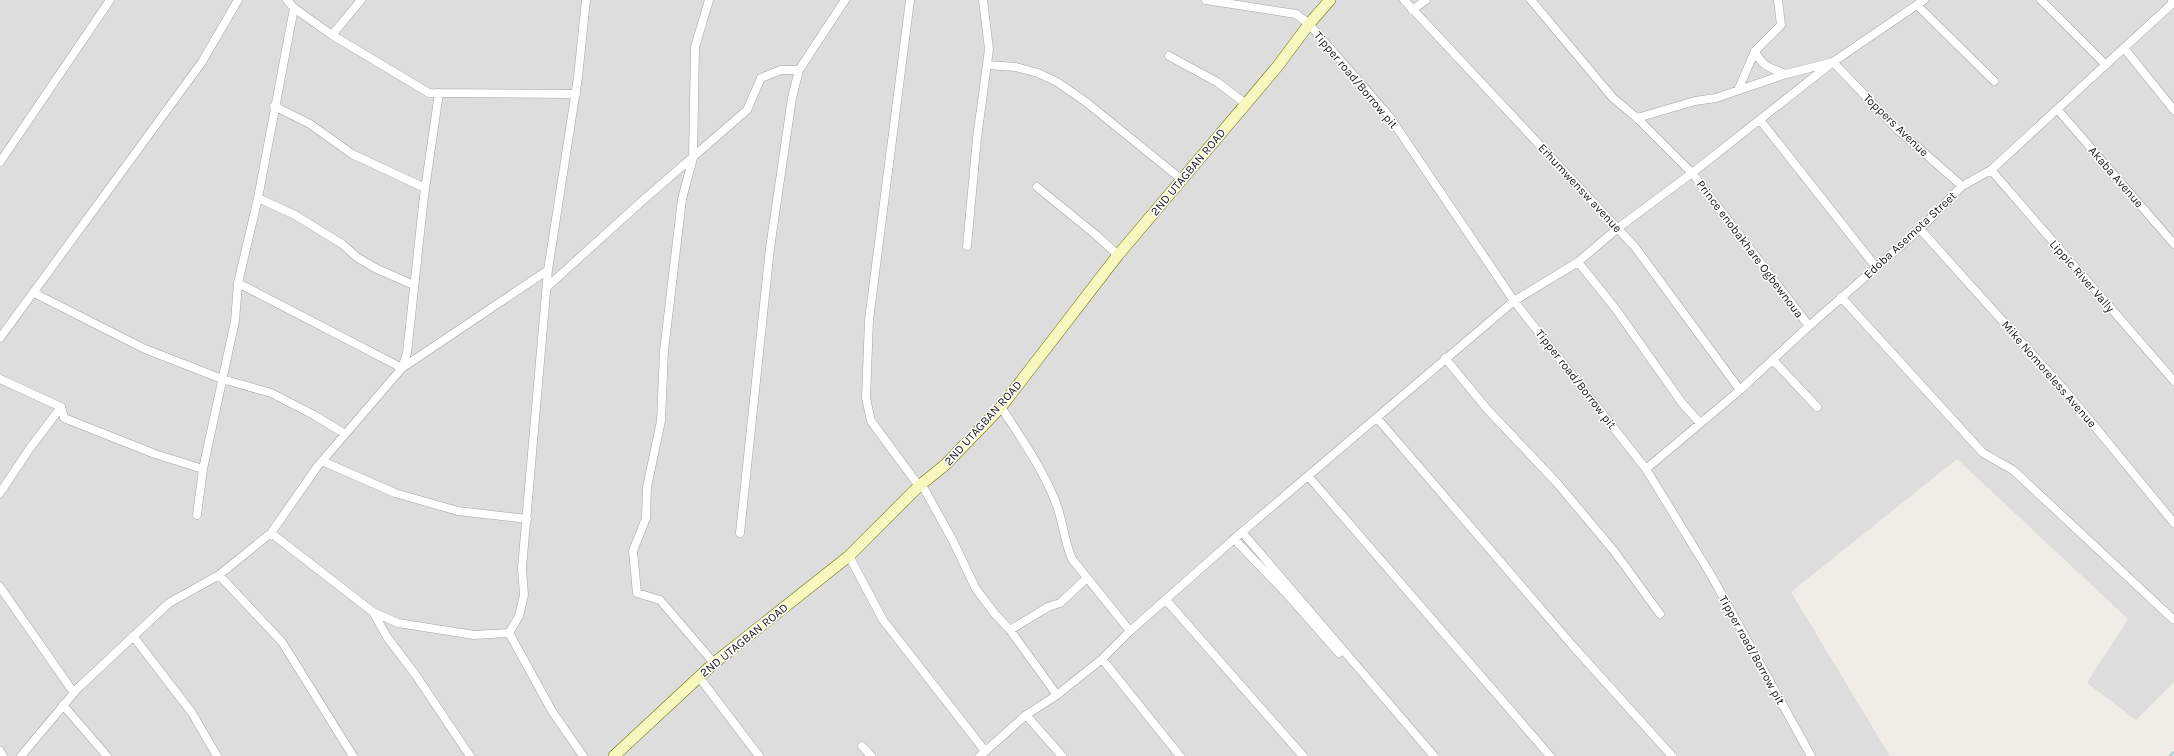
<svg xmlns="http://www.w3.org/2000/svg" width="2174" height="756" viewBox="0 0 2174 756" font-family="Karla,sans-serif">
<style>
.residential{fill:#dedddd}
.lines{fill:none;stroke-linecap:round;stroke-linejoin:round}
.stream{stroke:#aad3db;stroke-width:2.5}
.street-casing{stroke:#a4a4a4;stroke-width:9}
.secondary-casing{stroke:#6e740a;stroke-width:12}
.street{stroke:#fff;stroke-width:8}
.secondary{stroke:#f7f7be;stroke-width:11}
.labels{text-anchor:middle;stroke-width:3;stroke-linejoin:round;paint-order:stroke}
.street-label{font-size:12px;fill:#202020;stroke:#fff}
</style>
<rect width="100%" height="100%" fill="#f0ede7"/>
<path class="residential" d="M0 0H2174V682L2136 720 2087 683 2128 619 1957 459 1791 592 1890 756H0Z"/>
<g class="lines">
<path class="stream" d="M2170 756 2174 752"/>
<defs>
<path id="street" d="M287 0 294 8 332 35 429 93 576 94
M709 0 695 47 693 158 682 199 664 351 661 421 647 487 646 518 633 551 637 593 660 600 714 663
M910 0 869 320 866 398 871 421 919 486
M1206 0 1296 14 1309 24 1389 116 1514 301 1646 469 1711 575 1811 756
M1404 0 1635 247 1740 390
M1531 0 1613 98 1637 118 1692 173 1809 326
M2041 0 2106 65
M1917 5 1994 81
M1412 10 1426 0
M332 35 361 0
M2124 48 2174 110
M1755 51C1761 66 1771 68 1786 74
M1169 56 1217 82 1246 104
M987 65 1016 67 1038 73 1057 82 1086 102 1181 179
M1738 90 1755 51 1781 25 1778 0
M274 106 310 124 352 154 425 188
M2058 110 2174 244
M1637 118 1695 101 1716 98 1786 74 1833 62 1898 130 1962 186
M1760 120 1876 267
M0 162 110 0
M1991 170 2174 381
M1037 187 1096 235 1118 255
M258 198 295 215 342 244 358 258 377 269 414 285
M1920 229 2069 395 2174 523
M967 246 977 138 989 49 983 0
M1578 262 1615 308 1682 403 1700 423
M238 283 402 368 407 353 424 196 439 93
M547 287 641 202 747 110 761 78 781 70H799L845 0
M34 293 145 349 222 379 271 393 314 415 345 434
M1841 297 1983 453 2013 470 2173 619
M0 338 202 62 238 0
M1445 358 1487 409 1557 483 1614 551 1660 614
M1773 360 1817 407
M0 379 61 407 64 418 155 454 203 469
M1001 407C1021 438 1043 469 1056 503 1063 521 1064 541 1072 559L1130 631
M1377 418 1572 645 1672 756
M322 461 395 493 458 511 527 519
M1646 469 1740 390 1809 326 1920 229 1962 186 1991 170 2174 2 2172 0
M1309 477 1550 756
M922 485 952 539 976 589 995 614 1010 630 1048 607 1060 603 1087 578
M0 493 30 448 61 407
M197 515 203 469 235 321 238 283 258 198 294 8
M1242 532 1434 756
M271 533 373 612 398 623 474 635 509 633
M740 533 770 248 792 98 799 70
M1234 539 1287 594 1339 653
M849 556 883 620 985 751
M219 575 282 642 353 756
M0 587 74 693
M1166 600 1303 756
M373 612 387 637 415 674 470 756
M1010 630 1057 695
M133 636 192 713 217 756
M1102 659 1180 756
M699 677 759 756
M63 705 107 756
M1026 715 1062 756
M862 746 871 756
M0 751 3 756
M21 756 78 688 169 603 219 575 271 533 317 467 402 368 548 270
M583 756 552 711 509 633 519 616 524 595 522 568 548 270 578 77 586 0
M980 756 1026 715 1057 695 1102 659 1130 631 1242 532 1514 301 1578 262 1618 228 1692 173 1833 62 1924 0"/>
<path id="secondary" d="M614 756 714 663 849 556 919 486 945 465 1001 407 1118 255 1277 67 1309 24 1330 0"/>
</defs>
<use href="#street" class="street-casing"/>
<use href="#secondary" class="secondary-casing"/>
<use href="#street" class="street"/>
<use href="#secondary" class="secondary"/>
</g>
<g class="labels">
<g class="street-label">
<text transform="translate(1356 80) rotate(50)" y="4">Tipper road/Borrow pit</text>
<text transform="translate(1896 125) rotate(44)" y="4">Toppers Avenue</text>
<text transform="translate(1188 172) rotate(-50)" y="4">2ND UTAGBAN ROAD</text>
<text transform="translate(2116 177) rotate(49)" y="4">Akaba Avenue</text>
<text transform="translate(1580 188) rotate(47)" y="4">Erhumwensw avenue</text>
<text transform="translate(1910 235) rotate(-43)" y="4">Edoba Asemota Street</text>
<text transform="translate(1750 249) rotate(53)" y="4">Prince enobakhare Ogbewnoua</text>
<text transform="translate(2082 276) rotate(49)" y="4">Lippic River Vally</text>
<text transform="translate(2049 374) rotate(49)" y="4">Mike Nomoreless Avenue</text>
<text transform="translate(1576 379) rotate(52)" y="4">Tipper road/Borrow pit</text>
<text transform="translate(983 423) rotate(-48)" y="4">2ND UTAGBAN ROAD</text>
<text transform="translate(744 640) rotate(-39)" y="4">2ND UTAGBAN ROAD</text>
<text transform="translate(1752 650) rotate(61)" y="4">Tipper road/Borrow pit</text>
</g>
</g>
</svg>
